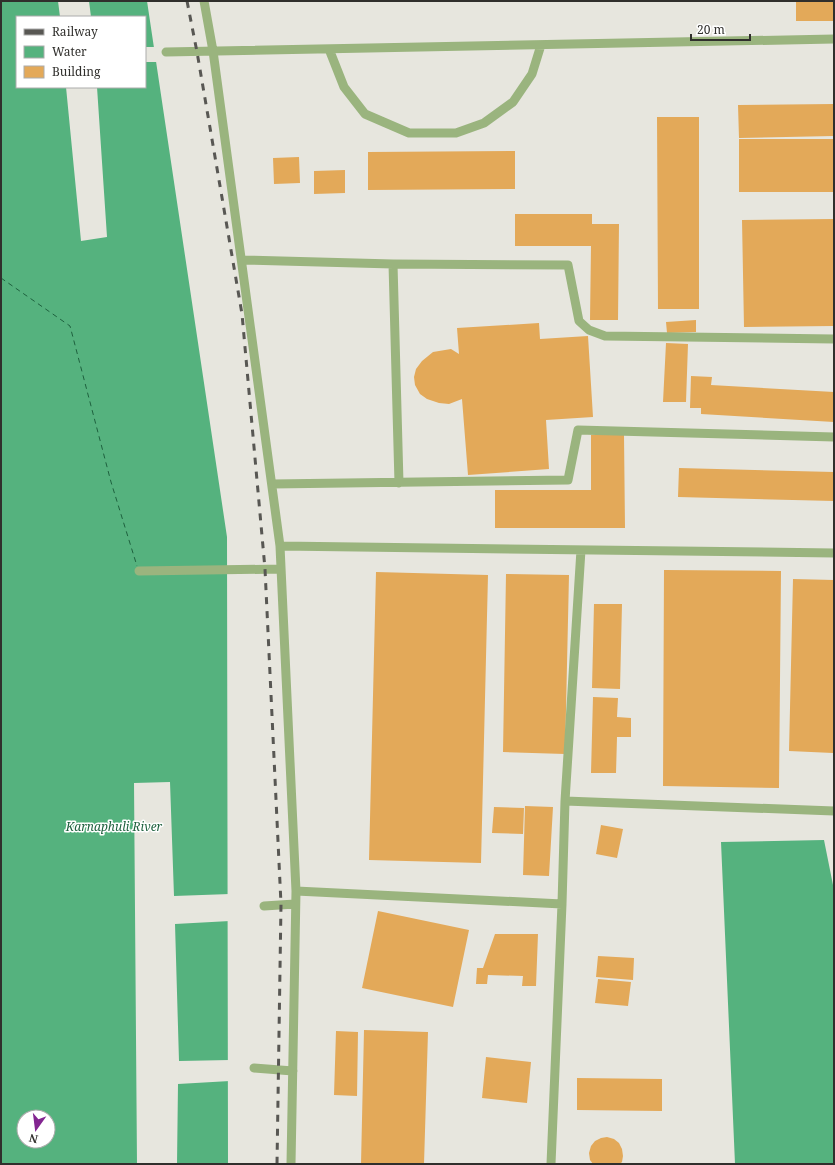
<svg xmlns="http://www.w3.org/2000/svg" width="835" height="1165" viewBox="0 0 835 1165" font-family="'Noto Serif',serif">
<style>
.water{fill:#55b27e;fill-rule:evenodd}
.pier{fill:#e7e6de}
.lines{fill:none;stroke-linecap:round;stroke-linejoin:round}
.ferry{stroke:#1e613e;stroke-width:1;stroke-dasharray:5 4;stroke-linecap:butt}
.building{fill:#e3a959}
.lane{stroke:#9ab47e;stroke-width:9}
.rail{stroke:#585753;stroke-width:3;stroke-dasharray:7 7;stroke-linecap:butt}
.labels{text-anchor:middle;stroke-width:3;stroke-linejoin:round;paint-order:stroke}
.water-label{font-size:12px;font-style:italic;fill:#1e613e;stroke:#fff}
</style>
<rect width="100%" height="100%" fill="#e7e6de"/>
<path class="water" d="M1 1H147L227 537 228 1164H1ZM17 17H145V87H17ZM24 1117H48V1141H24Z
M824 840 834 890V1164H735L721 842Z"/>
<path class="pier" d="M58 1H89L91 17H60Z
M145 47H156L158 62H145Z
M66 87H97L107 237 81 241Z
M170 782 174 896 230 894V921L175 924 179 1061 230 1060V1081L178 1084 177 1164H137L134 783Z"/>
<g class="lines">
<path class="ferry" d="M1 278 70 326 111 482 137 566"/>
</g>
<path class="building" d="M796 1H834V21H796Z
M834 104V136L739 138 738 105Z
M657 117H699V309H658Z
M739 139H834V192H739Z
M515 151V189L368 190V152Z
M299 157 300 183 274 184 273 158Z
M345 170V193L314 194V171Z
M515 214H592V224H619L618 320H590L591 246H515Z
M834 219V326L744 327 742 220Z
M696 320V332L667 333 666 322Z
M539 323 540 339 588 336 593 417 546 420 549 469 468 475 462 399 449 404 439 403 427 399 420 394 415 385 414 377 416 369 422 361 433 352 451 349 459 354 457 328Z
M666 343 688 344 686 402H663Z
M691 376 712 377 711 385 834 392V422L701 414V408H690Z
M591 435H624L625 528H495V490H591Z
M679 468 834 472V501L678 497Z
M664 570 781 571 779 788 663 786Z
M376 572 488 575 481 863 369 860Z
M506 574 569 575 565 754 503 752Z
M793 579 834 580 833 753 789 751Z
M594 604H622L620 689 592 688Z
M593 697 618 698 617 717 631 718V737H617L616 773H591Z
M525 806 553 807 549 876 523 875Z
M494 807 524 808 523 834 492 833Z
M601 825 623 829 617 858 596 854Z
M378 911 469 930 453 1007 362 988Z
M495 934H538L536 986H522L523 976 488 975 487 984H476L477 968H483Z
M598 956 634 958 633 980 596 977Z
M598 979 631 982 628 1006 595 1003Z
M364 1030 428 1032 424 1164H361Z
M336 1031 358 1032 357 1096 334 1095Z
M486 1057 531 1062 527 1103 482 1098Z
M577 1078 662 1079V1111L577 1110Z
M607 1137 614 1139 619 1143 622 1149 623 1156 622 1162 620 1164H593L590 1160 589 1153 591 1146 595 1141 601 1138Z"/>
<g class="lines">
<path class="lane" d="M204 1 213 51 280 546 296 891 291 1164
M329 49 344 87 365 114 409 133H456L484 123 513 102 532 74 541 45
M166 52 834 39
M242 260 393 264 568 265 579 321 589 330 605 336 834 339
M393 264 399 483
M272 484 568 480 578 430 834 437
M280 546 834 553
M139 571 281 569
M565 801 834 811
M296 891 562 904
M264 906 295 904
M254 1068 293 1071
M551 1164 562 904 565 801 581 550"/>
<path class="rail" d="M187 1 197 52 242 314 265 569 281 904 277 1164"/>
</g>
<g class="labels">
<g class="water-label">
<text x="114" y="831">Karnaphuli River</text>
</g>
</g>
<rect width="835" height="1165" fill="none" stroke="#302f2c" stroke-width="4"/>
<rect x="16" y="16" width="130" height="72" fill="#ffffff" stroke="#acacab"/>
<rect x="24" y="29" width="20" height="6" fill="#585753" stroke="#acacab"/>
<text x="52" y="36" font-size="12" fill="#302f2c">Railway</text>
<rect x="24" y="46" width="20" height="12" fill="#55b27e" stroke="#acacab"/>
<text x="52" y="56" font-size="12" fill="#302f2c">Water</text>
<rect x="24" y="66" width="20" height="12" fill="#e3a959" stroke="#acacab"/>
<text x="52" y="76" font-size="12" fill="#302f2c">Building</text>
<g transform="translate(36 1129) rotate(194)"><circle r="19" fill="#ffffff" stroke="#acacab"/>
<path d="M0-3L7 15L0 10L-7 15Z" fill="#832591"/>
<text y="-6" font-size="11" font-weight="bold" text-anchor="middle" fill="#302f2c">N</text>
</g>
<path d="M691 34v6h59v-6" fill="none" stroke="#302f2c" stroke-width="2"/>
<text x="697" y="34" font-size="12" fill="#302f2c" stroke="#ffffff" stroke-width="3" paint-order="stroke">20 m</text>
</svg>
